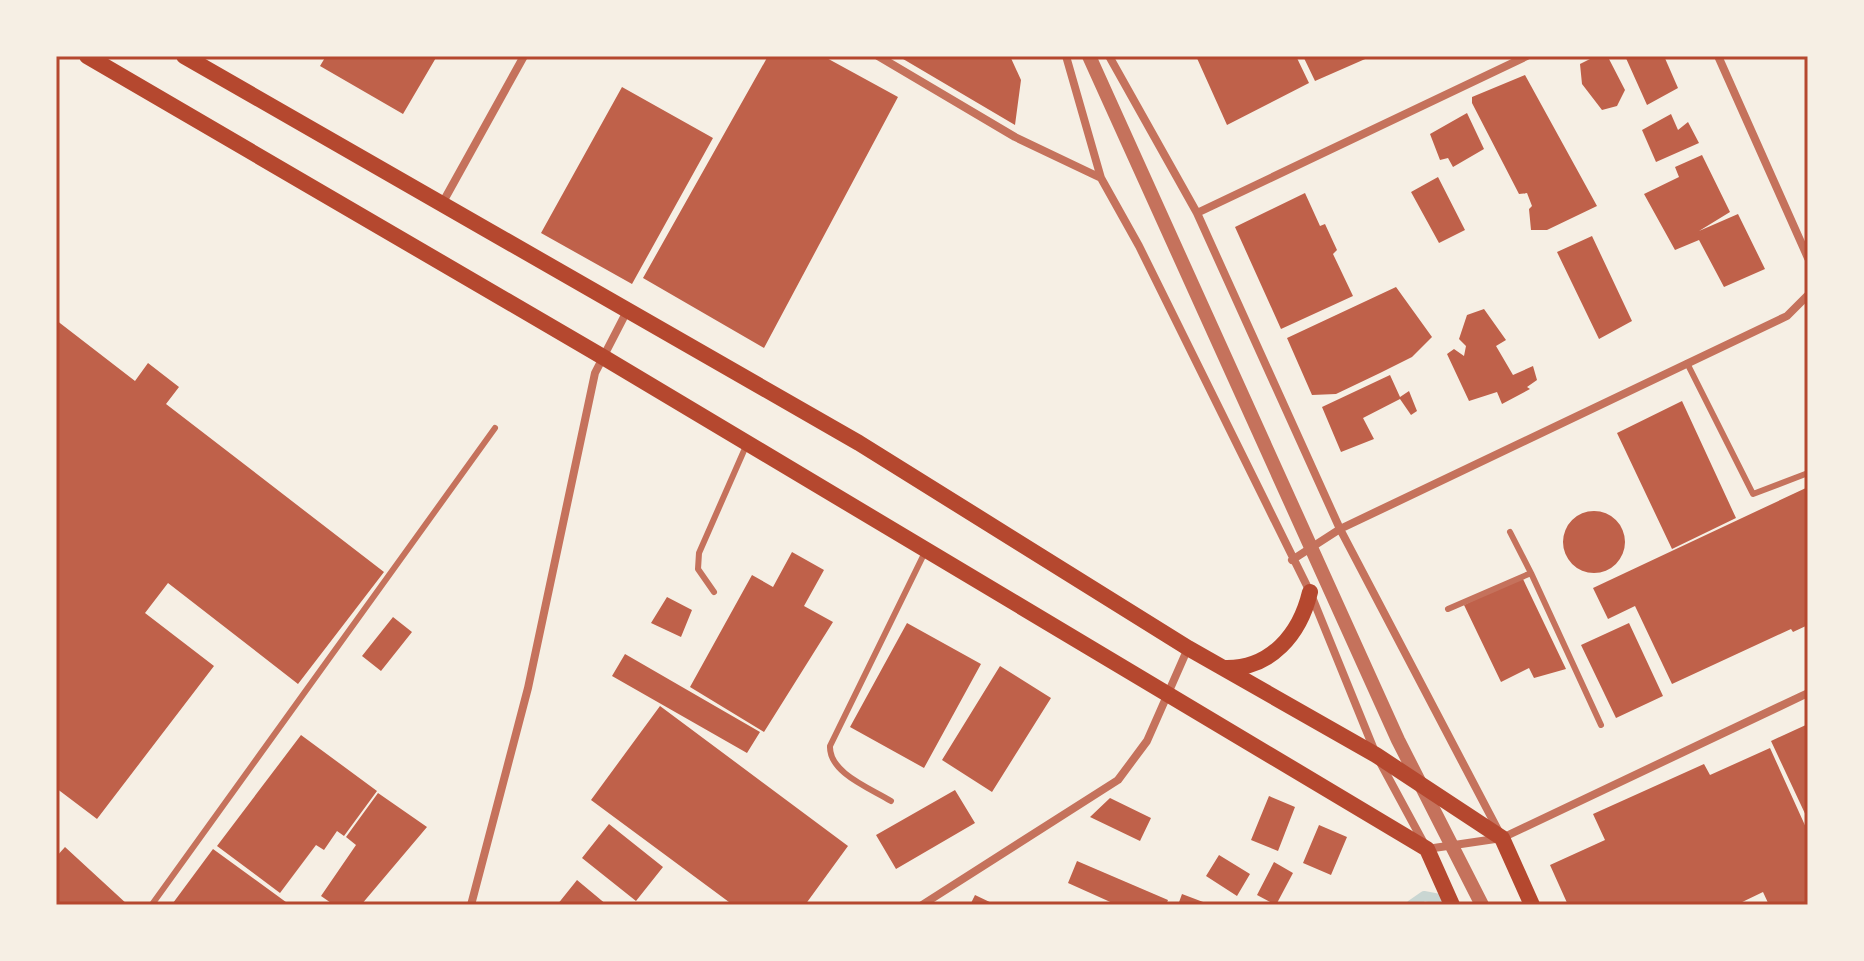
<svg xmlns="http://www.w3.org/2000/svg" width="1864" height="961" viewBox="0 0 1864 961" font-family="'Open Sans',sans-serif">
<style>
.lines{fill:none;stroke-linecap:round;stroke-linejoin:round}
.stream{stroke:#c9d6d2;stroke-width:10}
.building{fill:#bf614a}
.service{stroke:#c5725c;stroke-width:6}
.minor{stroke:#c5725c;stroke-width:8}
.tertiary{stroke:#c5725c;stroke-width:14}
.secondary{stroke:#b5482f;stroke-width:16}
.neatline{fill:none;stroke:#b5482f;stroke-width:3}
</style>
<rect width="100%" height="100%" fill="#f6efe4"/>
<g class="lines">
<path class="stream" d="M1411 905 1424 896 1450 901"/>
</g>
<path class="building" d="M326 56H437L403 114 320 66Z
M768 56H823L898 97 764 348 643 278Z
M898 56H1010L1021 80 1015 125Z
M1196 56H1296L1309 83 1227 125Z
M1303 56H1372L1315 81Z
M1596 56 1609 59 1625 90 1617 106 1602 110 1582 84 1580 64Z
M1625 56H1664L1678 88 1647 105Z
M1525 75 1597 206 1547 230H1531L1529 209 1532 206 1527 193 1519 194 1472 103V97Z
M622 87 713 138 632 284 541 233Z
M1467 113 1484 149 1453 167 1448 158 1440 160 1430 134Z
M1671 114 1678 130 1688 122 1699 143 1656 162 1642 130Z
M1702 155 1730 212 1699 231 1738 214 1765 269 1724 287 1699 240 1675 250 1644 194 1679 177 1675 167Z
M1438 177 1465 230 1439 243 1411 192Z
M1305 193 1320 226 1325 224 1337 250 1333 254 1353 296 1281 329 1235 227Z
M1592 236 1632 321 1599 339 1557 252Z
M1396 287 1432 337 1412 357 1380 373 1336 394 1312 395 1287 338Z
M1484 309 1506 340 1496 346 1513 375 1533 366 1537 380 1527 387 1530 389 1502 404 1497 392 1469 401 1447 354 1454 349 1464 356 1466 346 1459 339 1467 315Z
M56 320 135 381 148 363 179 387 166 404 384 572 298 684 168 583 145 613 214 666 97 819 56 788Z
M1390 375 1400 397 1409 391 1417 411 1411 415 1400 399 1363 418 1374 439 1341 452 1322 407Z
M1682 401 1736 518 1672 549 1617 433Z
M1808 487V625L1793 632 1791 629 1672 684 1635 606 1608 619 1593 588Z
M1563 542a31 31 0 1 1 62 0a31 31 0 1 1-62 0Z
M792 552 824 570 804 606 833 622 764 732 690 687 752 575 773 587Z
M1522 577 1566 669 1534 678 1529 668 1501 682 1464 605Z
M667 597 692 610 681 637 651 623Z
M393 617 412 632 381 671 362 656Z
M907 623 981 664 924 768 850 727Z
M1629 623 1663 696 1616 718 1581 645Z
M625 654 760 732 747 753 612 676Z
M1000 666 1051 698 992 792 942 760Z
M660 706 848 846 805 905H733L591 800Z
M1808 724V820L1771 741Z
M301 735 377 791 344 836 337 831 324 850 316 845 280 893 217 846Z
M1770 748 1808 832V905H1769L1763 892 1736 905H1568L1550 865 1605 840 1593 814 1704 764 1710 775Z
M955 790 975 823 896 869 876 835Z
M378 793 427 827 361 905H334L321 896 356 845 346 837Z
M1269 796 1295 807 1278 851 1251 840Z
M1110 798 1151 818 1140 841 1090 817Z
M609 824 663 867 636 901 582 858Z
M1319 825 1347 837 1331 875 1303 863Z
M65 847 128 905H56V857Z
M213 849 290 905H176L173 903Z
M1219 855 1250 874 1237 896 1206 876Z
M1077 861 1168 900 1166 905H1117L1068 883Z
M1274 862 1293 873 1276 905 1257 895Z
M577 880 607 905H557Z
M1182 894 1211 905H1178Z
M975 895 996 905H970Z"/>
<g class="lines">
<path class="service" d="M1687 363 1753 494 1808 473
M1510 532 1531 573
M714 592 698 569 699 553 746 446
M1448 609 1531 573 1601 725
M891 801C870 788 829 773 830 746L926 550
M153 903 495 428"/>
<path class="minor" d="M878 56 1015 137 1101 178
M1066 56 1101 178 1139 246 1310 592 1375 752
M1109 56 1197 213 1340 529 1498 830
M1718 56 1808 258
M443 202 524 56
M1197 213 1527 56
M1292 560 1340 529 1787 316 1808 295
M1381 764 1427 849 1502 838 1808 693
M471 905 528 688 595 373 627 311
M922 905 1118 780 1147 741 1188 648"/>
<path class="tertiary" d="M1089 56 1398 740 1482 905"/>
<path class="secondary" d="M87 56 603 357 1427 849 1452 905
M184 56 859 443 1188 648 1376 755 1502 838 1532 905
M1225 668C1271 669 1300 634 1310 592"/>
</g>
<rect width="1864" height="961" fill="none" stroke="#f6efe4" stroke-width="116"/>
<rect x="58" y="58" width="1748" height="845" class="neatline"/>
</svg>
